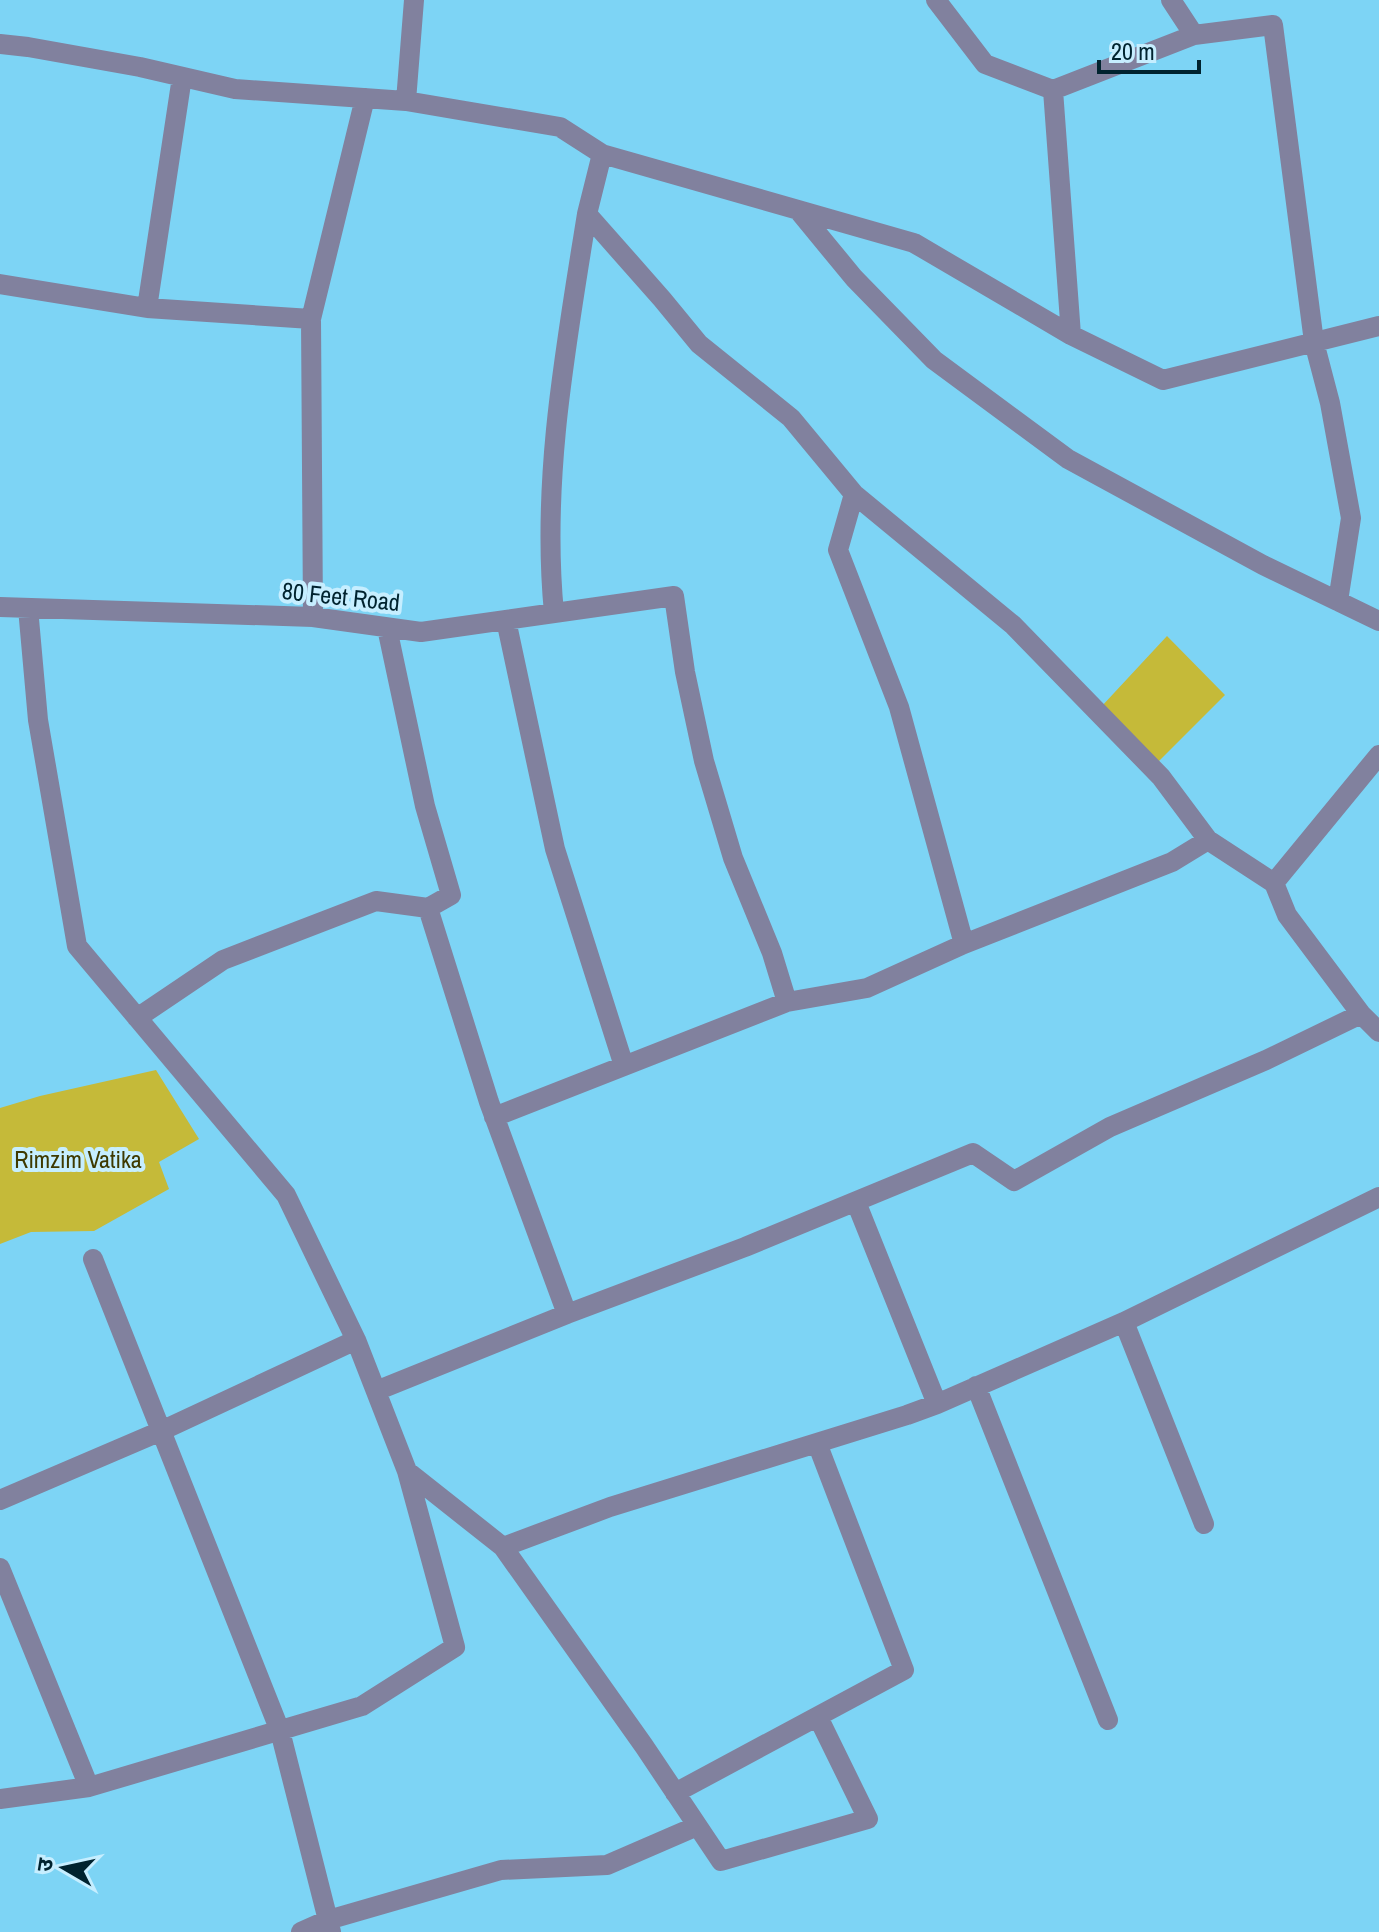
<svg xmlns="http://www.w3.org/2000/svg" width="1379" height="1932" font-family="'Archivo Narrow','Noto Sans Devanagari',sans-serif">
<style>
.green{fill:#c5ba39}
.lines{fill:none;stroke-linecap:round;stroke-linejoin:round}
.street{stroke:#81819e;stroke-width:20}
.labels{text-anchor:middle;stroke-width:8;stroke-linejoin:round;paint-order:stroke}
.street-label{font-size:24px;fill:#00232f;stroke:#c6eeff}
.park-label{font-size:24px;fill:#3e3900;stroke:#c6eeff}
</style>
<rect width="100%" height="100%" fill="#7dd4f5"/>
<!-- green -->
<path class="green" d="M1167,636L1225,695L1158,762L1101,707Z
M156,1070L199,1139L159,1162L169,1189L94,1231L31,1232L0,1244V1108L40,1096Z"/>
<g class="lines">
<!-- street -->
<path class="street" d="M936,0L985,64L1053,90
M1194,35L1273,25L1314,342L1330,403L1351,518L1338,601
M0,44L28,47L140,67L235,89L406,101L560,127L602,154L587,214
M406,101L414,0
M602,154L914,243L1071,335L1163,380L1379,326
M798,210L854,278L934,360L1068,459L1263,565L1379,621
M0,284L147,308L182,77
M147,308L311,319
M1071,335L1053,90L1194,35L1171,0
M854,494L838,550L899,707L964,944
M0,607L313,617L421,632L674,596L685,672L704,761L733,858L772,953L787,1002L867,988L964,944L1172,862L1208,840L1161,777L1013,625L854,494L791,418L699,344L662,299L587,214C566,346 541,479 554,613
M313,617L311,319L365,98
M506,620L555,849L624,1066
M387,628L425,806L451,895L428,908L489,1102L567,1314L745,1247L973,1153L1014,1181L1110,1127L1266,1060L1361,1014L1287,915L1274,883
M1208,840L1274,883L1379,755
M1361,1014L1379,1032
M137,1018L223,960L376,901L428,908
M494,1117L787,1002
M856,1202L937,1404
M93,1259L280,1731L331,1932
M1124,1322L1204,1524
M356,1340L407,1471L503,1547L644,1746L721,1861L868,1819L818,1717
M976,1386L1108,1720
M376,1391L567,1314
M0,1500L161,1431L356,1340L286,1195L77,946L38,720L28,608
M503,1547L610,1507L907,1415L937,1404L1124,1322L1379,1197
M0,1568L89,1787
M675,1793L904,1670L817,1443
M0,1799L89,1787L362,1706L455,1647L407,1471
M301,1932L328,1920L501,1870L607,1865L697,1826"/>
</g>
<g class="labels">
<!-- street labels -->
<g class="street-label">
<text transform="translate(341 597) rotate(6)" y="8">80 Feet Road</text>
</g>
<!-- park labels -->
<g class="park-label">
<text x="78" y="1168">Rimzim Vatika</text>
</g>
</g>
<!-- north arrow -->
<g transform="translate(64 1868) rotate(279)" stroke="#c6eeff" stroke-width="6" paint-order="stroke">
<path d="M0-6L14 30L0 20L-14 30Z" fill="#00232f"/>
<text y="-12" font-size="22" font-weight="bold" text-anchor="middle" fill="#00232f">उ</text>
</g>
<!-- scale -->
<path d="M1099 60v12h100v-12" fill="none" stroke="#00232f" stroke-width="4"/>
<text x="1111" y="60" font-size="24" fill="#00232f" stroke="#c6eeff" stroke-width="6" paint-order="stroke">20 m</text>
</svg>
